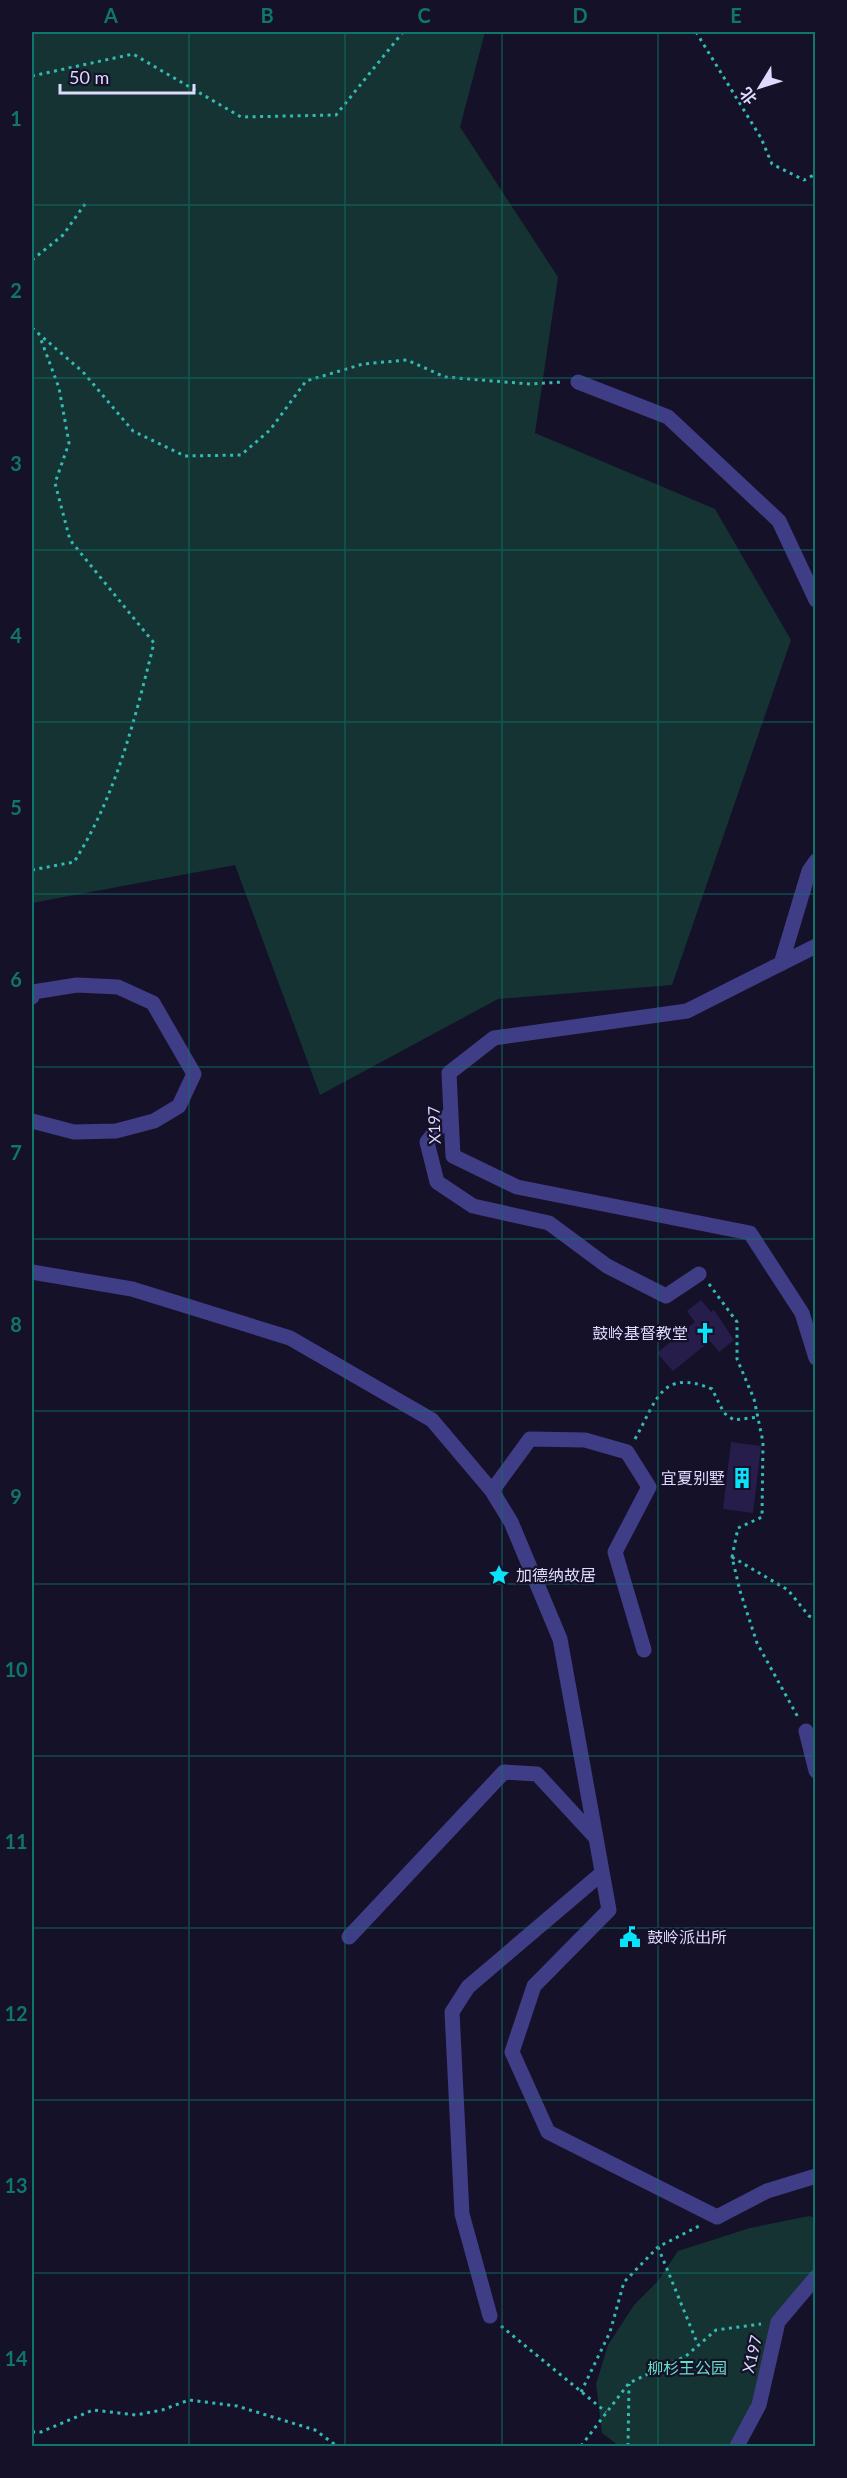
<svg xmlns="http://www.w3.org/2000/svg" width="847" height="2478" font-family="Lato,'Noto Sans SC',sans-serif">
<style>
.green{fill:#143332}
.building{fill:#261d4a}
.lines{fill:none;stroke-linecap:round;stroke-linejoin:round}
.path{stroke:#32bab3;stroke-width:3;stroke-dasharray:3 4.5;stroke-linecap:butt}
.minor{stroke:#403d87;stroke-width:15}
.grid{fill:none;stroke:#0f766e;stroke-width:1.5;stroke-opacity:0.55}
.labels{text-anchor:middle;stroke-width:4.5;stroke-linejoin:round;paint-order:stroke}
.street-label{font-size:16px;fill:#dedafe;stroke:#151129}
.poi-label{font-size:16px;fill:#dedafe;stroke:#151129;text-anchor:end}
.park-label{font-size:16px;fill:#65dfc1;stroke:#151129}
.neatline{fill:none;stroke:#0f766e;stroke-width:2}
.grid-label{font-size:20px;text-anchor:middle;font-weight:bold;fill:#0f766e}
</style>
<rect width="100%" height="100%" fill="#151129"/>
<!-- green -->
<path class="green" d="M32,32H485L460,127L558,277L535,433L715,509L791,640L672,985L498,999L320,1095L235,865L32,903Z
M809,2216L815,2218V2277L778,2322L759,2405L737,2446H619L602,2433L596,2384L608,2345L634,2305L657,2282L678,2251L750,2228Z"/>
<!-- building -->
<path class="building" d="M701,1300L711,1312L714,1310L734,1340L719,1352L710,1341L673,1371L657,1353L695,1322L687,1311Z
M731,1442L761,1446L753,1513L723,1509Z"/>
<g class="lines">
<!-- path -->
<path class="path" d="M696,32L761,138L772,164L804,180L816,174
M32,76L133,54L241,117L336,115L403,32
M32,260L63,235L85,204
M32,328L83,372L133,431L185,456L241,455L270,430L306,381L363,364L407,360L445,377L530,384L563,382
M32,870L74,862C116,796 135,719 154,643L70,540L55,483L69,443L59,388L40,337
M709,1284L737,1322V1359L754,1399L763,1442L762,1517L738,1528L732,1557L740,1591L757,1643L799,1719
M635,1439C657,1400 661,1368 712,1389L724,1413L734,1420L758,1417
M732,1557L788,1590L809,1616L816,1619
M658,2247L698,2345
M501,2326L606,2412
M581,2392L610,2332L624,2282L658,2247L699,2226
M32,2432H41L93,2410L136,2415L162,2410L189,2400L237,2406L315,2430L337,2446
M581,2446L629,2383L686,2356L716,2330L761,2324
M628,2446L629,2384"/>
<!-- minor -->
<path class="minor" d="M578,382L668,417L779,521L816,600
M816,946L687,1011L494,1038L449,1073L453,1156L517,1187L750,1233L802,1313L816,1358
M781,964L809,871L816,861
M32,997L33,992L77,985L118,987L153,1003L194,1074L179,1106L154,1121L116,1131L74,1132L32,1121
M451,1112L427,1142L437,1182L473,1206L549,1223L607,1266L666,1296L699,1274
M32,1272L132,1289L290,1338L432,1420L492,1491L511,1522L560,1639L609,1910L534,1986L512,2052L548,2132L717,2217L767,2191L816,2176
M492,1491L530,1439L585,1440L627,1452L649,1487L615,1552L644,1650
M806,1731L816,1771
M349,1937L504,1772L537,1774L596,1838
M490,2316L462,2214L452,2012L468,1987L602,1873
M737,2446L759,2405L778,2322L816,2277"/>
</g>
<!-- grid -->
<path class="grid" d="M189,32V2446M345,32V2446M502,32V2446M658,32V2446M32,205H816M32,378H816M32,550H816M32,722H816M32,894H816M32,1067H816M32,1239H816M32,1411H816M32,1584H816M32,1756H816M32,1928H816M32,2100H816M32,2273H816"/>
<!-- icons -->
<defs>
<symbol id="church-bare" viewBox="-9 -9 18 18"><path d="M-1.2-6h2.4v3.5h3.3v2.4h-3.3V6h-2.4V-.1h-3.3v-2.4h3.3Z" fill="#09e2fb" stroke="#151129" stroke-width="2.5" paint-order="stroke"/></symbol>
<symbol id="building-bare" viewBox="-9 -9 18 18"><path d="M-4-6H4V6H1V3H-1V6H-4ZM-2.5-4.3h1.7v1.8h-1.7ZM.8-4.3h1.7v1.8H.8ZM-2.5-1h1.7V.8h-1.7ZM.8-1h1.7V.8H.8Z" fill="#09e2fb" stroke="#151129" stroke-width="2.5" paint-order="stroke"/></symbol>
<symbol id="sight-bare" viewBox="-9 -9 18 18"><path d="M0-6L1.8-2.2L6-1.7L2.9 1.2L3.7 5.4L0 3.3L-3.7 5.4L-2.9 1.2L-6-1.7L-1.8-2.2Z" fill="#09e2fb" stroke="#151129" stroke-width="2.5" paint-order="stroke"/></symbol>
<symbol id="civic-bare" viewBox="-9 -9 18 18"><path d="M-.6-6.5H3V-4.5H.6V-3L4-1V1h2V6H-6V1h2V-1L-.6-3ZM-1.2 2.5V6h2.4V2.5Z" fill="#09e2fb" stroke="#151129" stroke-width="2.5" paint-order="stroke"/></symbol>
</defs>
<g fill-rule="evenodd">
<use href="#church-bare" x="690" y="1318" width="30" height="30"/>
<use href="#building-bare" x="727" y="1463" width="30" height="30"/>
<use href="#sight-bare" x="484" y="1560" width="30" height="30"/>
<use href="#civic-bare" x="615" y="1922" width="30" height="30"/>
</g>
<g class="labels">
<!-- street labels -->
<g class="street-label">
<text transform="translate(434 1125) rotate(-92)" y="6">X197</text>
<text transform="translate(752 2354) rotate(-77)" y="6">X197</text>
</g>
<!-- poi labels -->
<g class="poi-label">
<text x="688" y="1339">鼓岭基督教堂</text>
<text x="725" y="1484">宜夏别墅</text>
<text x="516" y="1581" text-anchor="start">加德纳故居</text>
<text x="647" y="1943" text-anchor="start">鼓岭派出所</text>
</g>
<!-- park labels -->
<g class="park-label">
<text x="687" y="2374">柳杉王公园</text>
</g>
</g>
<!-- border -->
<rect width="847" height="2478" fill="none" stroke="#151129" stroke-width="66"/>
<!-- north arrow -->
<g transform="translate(760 87) rotate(232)" stroke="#151129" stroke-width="4.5" paint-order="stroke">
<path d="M0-4.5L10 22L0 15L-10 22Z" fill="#dedafe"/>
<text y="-9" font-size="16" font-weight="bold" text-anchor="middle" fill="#dedafe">北</text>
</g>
<!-- scale -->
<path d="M60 84v9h134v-9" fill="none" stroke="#dedafe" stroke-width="3"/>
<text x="69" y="84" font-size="18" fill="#dedafe" stroke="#151129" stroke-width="4.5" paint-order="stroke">50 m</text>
<rect x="33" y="33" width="781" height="2412" class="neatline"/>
<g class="grid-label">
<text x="111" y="23">A</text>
<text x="267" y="23">B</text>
<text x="424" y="23">C</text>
<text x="580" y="23">D</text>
<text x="736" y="23">E</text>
<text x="16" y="126">1</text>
<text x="16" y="298">2</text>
<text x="16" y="471">3</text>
<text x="16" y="643">4</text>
<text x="16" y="815">5</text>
<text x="16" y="987">6</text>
<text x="16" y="1160">7</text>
<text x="16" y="1332">8</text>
<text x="16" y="1504">9</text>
<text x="16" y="1677">10</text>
<text x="16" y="1849">11</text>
<text x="16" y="2021">12</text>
<text x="16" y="2193">13</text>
<text x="16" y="2366">14</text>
</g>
</svg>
